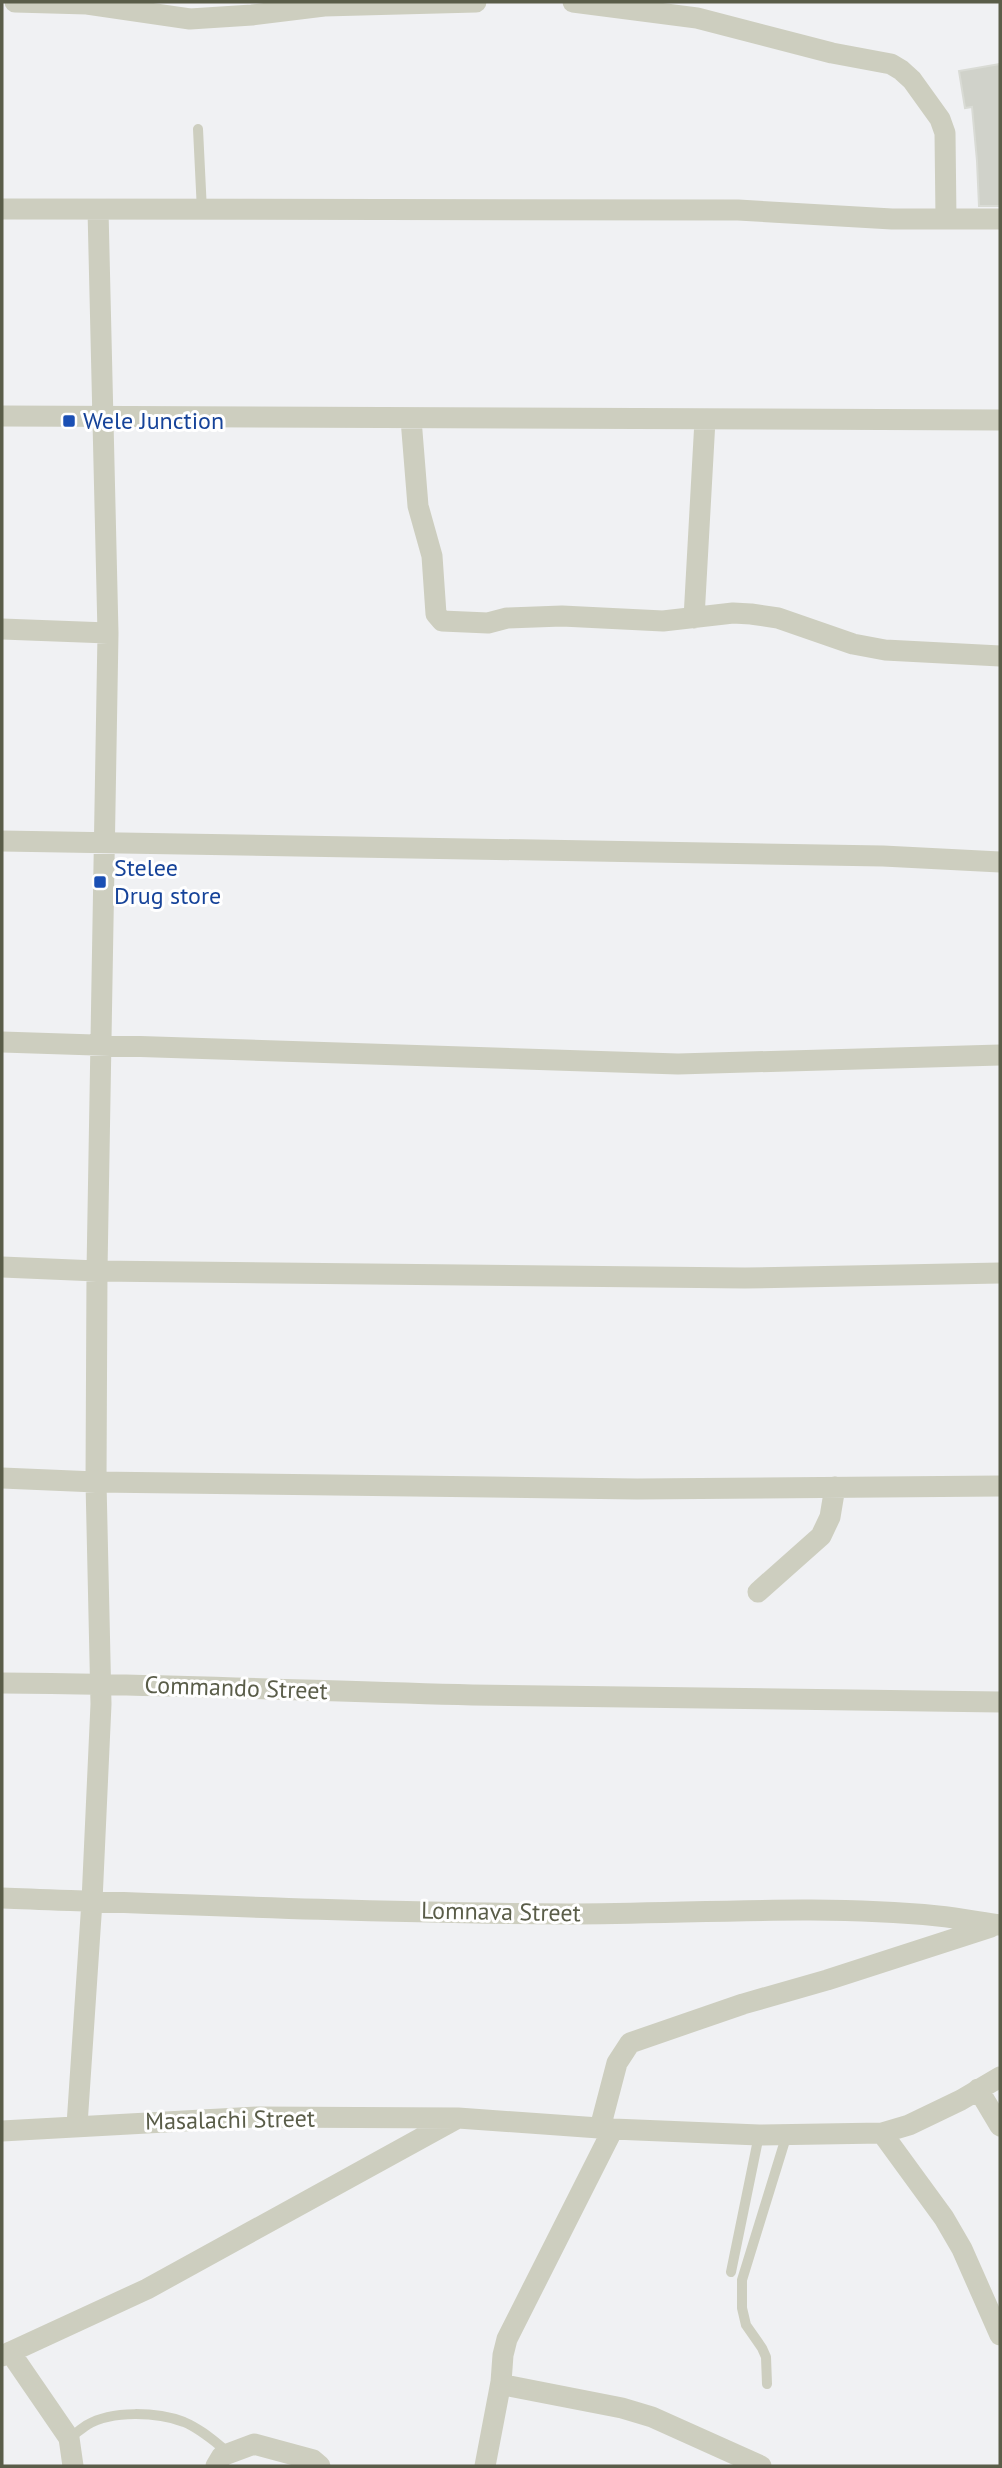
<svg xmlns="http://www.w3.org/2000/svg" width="1002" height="2468" font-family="'PT Sans',sans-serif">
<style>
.building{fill:#d0d2ca;stroke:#d9dbd5;stroke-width:2}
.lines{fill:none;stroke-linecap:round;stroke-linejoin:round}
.service{stroke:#cdcebf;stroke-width:10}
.minor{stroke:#cdcebf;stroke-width:21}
.transit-dot{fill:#1a4fb4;stroke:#fff;stroke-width:2.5}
.labels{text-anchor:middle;stroke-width:6;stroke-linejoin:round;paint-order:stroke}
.transit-label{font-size:24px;fill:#164399;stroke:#fff;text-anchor:start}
.street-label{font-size:24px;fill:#5a5d49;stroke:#fff}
</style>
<rect width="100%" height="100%" fill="#f0f1f3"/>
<!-- building -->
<path class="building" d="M1000,64V206H979L977,161L972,107L965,108L959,71Z"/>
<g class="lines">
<!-- service -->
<path class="service" d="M198,129L202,211
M731,2272L759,2135
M767,2384L766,2357L762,2348L746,2325L742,2308V2280L787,2134
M69,2438C75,2434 81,2429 87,2425C112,2410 157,2412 184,2422C201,2429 215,2442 229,2453"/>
<!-- minor -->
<path class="minor" d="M15,2L87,4L190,19L252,15L324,6L476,2
M573,2L697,18L832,53L891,64L901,70L912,80L940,119L945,133L946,219
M2,209L738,210L892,219H1000
M2,416L1000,420
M411,419L418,506L432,556L436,614L442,621L488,623L507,618L562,616L663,621L733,613L751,614L778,618L853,644L885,650L1000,656
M694,618L705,420
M2,629L108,633
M2,841L883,856L1000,862
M2,1042L678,1064L1000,1055
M2,1267L97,1271L745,1278L1000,1273
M2,1478L96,1482L637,1489L1000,1486
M758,1592L821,1536L830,1517L835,1487
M2,1683C159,1684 315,1691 472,1695C648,1699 824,1701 1000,1702
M2,1898C190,1905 379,1913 567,1914C691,1914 815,1904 938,1916C958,1918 979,1922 1000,1925
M978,2089L1000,2126
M77,2125L92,1901L101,1704L96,1482L97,1271L108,633L98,210
M600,2128L617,2063L630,2043L743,2004L827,1980L991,1927
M2,2131L257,2117L458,2118L613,2129L759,2135L882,2133L909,2125L961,2100L1000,2077
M882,2133L944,2218L962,2249L1000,2335
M10,2352L69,2438L73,2466
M2,2356L147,2289L456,2119
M501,2382L504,2385L622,2408L652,2417L761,2466
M216,2466L222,2456L254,2444L313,2460L320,2466
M485,2466L501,2382L503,2355L507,2339L613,2129"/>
</g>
<!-- markers -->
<g class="transit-dot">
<rect x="62" y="414" width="14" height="14" rx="3.5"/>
<rect x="93" y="875" width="14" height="14" rx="3.5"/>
</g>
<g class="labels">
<!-- transit labels -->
<g class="transit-label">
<text x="83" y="429">Wele Junction</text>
<text x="114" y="876">Stelee<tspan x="114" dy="28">Drug store</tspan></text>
</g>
<!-- street labels -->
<g class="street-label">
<text transform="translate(236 1688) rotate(2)" y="8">Commando Street</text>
<text transform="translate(501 1912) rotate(1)" y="8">Lomnava Street</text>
<text transform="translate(230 2120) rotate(-1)" y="8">Masalachi Street</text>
</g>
</g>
<!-- border -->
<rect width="1002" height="2468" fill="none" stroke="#5a5d49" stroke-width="7"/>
</svg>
